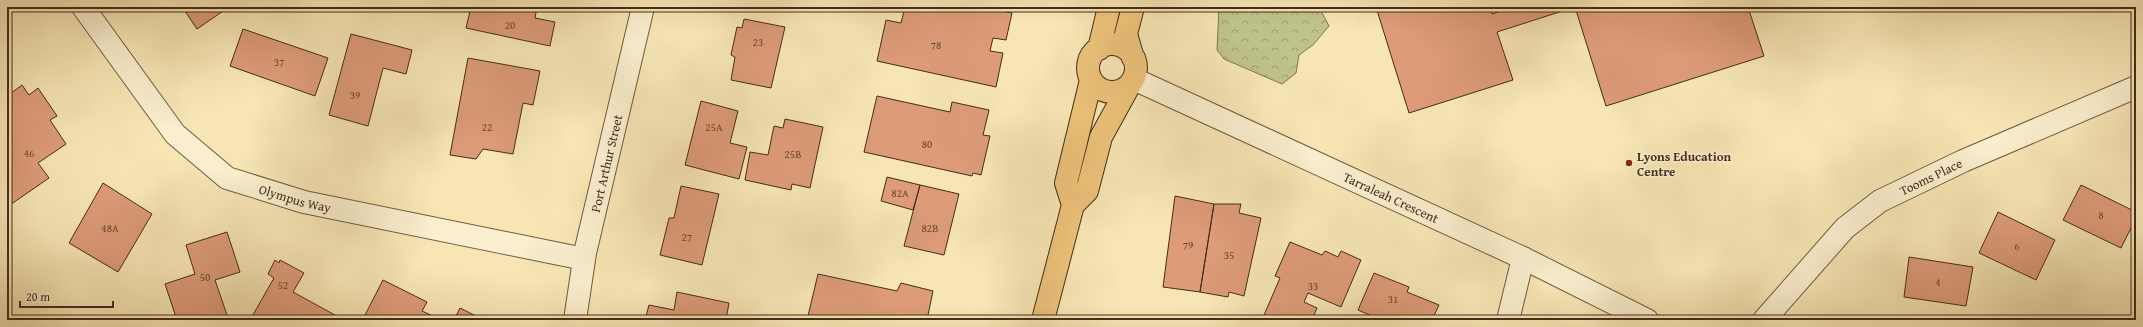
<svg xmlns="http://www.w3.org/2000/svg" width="2143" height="327" font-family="'Gentium Book Plus',serif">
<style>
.park{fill:url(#park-crowns);stroke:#817852}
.building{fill:#dd9b78;stroke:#432d1a}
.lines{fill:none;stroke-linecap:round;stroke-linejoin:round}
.minor-casing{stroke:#705b40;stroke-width:24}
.major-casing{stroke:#432d1a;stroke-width:24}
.minor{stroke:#faeece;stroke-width:22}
.major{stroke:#ecc27a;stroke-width:22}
.poi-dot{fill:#8f2418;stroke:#faeece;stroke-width:1.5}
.labels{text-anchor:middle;stroke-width:3;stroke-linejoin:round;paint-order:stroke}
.number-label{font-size:11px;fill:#6a4832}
.poi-label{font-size:13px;font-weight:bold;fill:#432d1a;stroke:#faeece;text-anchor:start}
.street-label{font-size:13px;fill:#432d1a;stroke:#faeece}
</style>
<defs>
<pattern id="park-crowns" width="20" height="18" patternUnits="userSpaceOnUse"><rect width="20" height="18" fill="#bfc38b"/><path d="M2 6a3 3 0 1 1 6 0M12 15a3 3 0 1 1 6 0" fill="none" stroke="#9d9f71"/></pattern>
</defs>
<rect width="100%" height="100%" fill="#f7e5b4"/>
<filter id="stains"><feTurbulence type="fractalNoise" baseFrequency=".005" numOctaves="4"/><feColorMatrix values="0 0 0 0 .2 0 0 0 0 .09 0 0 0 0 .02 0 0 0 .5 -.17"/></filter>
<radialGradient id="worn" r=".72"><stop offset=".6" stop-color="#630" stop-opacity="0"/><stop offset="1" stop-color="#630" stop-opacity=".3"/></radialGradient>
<!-- park -->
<path class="park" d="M1219,7H1319L1329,26L1313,45L1299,55L1296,73L1282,84L1224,59L1217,50Z"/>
<!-- building -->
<path class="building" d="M190,7H229L197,29L185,11Z
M471,7L493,9V7H537L535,18L555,22L550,46L466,28Z
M905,7L932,11L933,7H948L967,11L968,7H982L1012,13L1006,40L993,38L990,51L1003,53L996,87L877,61L886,20L901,23Z
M1376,7H1490L1492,14L1513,7H1575L1497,32L1513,80L1409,113Z
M1575,7H1748L1764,56L1606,106Z
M744,19L785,27L771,88L731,80L735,57L731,55L737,27L742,28Z
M243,29L328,58L315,96L230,66Z
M351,34L412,50L406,74L383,68L368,126L329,115Z
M468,58L540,71L533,105L523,103L513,154L483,149L476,159L450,155Z
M22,85L29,95L38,88L57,116L50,120L66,144L38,163L49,178L7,207V96Z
M877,96L950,112L952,102L989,110L983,135L990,136L981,175L973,173L972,176L864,152Z
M701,101L738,111L730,143L747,147L739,179L685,165Z
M785,119L823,127L810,188L792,184L791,190L745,180L750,152L768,155L774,126L783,128Z
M887,177L920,185L913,210L881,201Z
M103,183L152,214L118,272L69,243Z
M920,185L959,194L944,255L904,246Z
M2081,185L2136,212V218L2121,248L2063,220Z
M681,186L719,194L702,265L660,255L669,218H674Z
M1175,196L1214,204L1200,292L1163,287Z
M1214,204H1241L1239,213L1261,218L1244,296L1229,292L1228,297L1200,292Z
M1998,212L2055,240L2036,280L1979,253Z
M227,232L240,272L215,280L227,315L224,320H177L165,284L195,274L186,245Z
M1290,242L1322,255L1325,251L1338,257L1341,251L1361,260L1341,307L1308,293L1304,302L1317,308L1312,320H1267L1268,317L1264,315L1280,278L1275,276Z
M1909,257L1973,267L1966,306L1904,297Z
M275,260L279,263L280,260L304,273L293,292L344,320H250L274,278L268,274Z
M1374,273L1409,287L1407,292L1439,305L1432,320H1381L1358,310Z
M818,274L897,291L901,283L933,291L927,320H807Z
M383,280L427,302L422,311L441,320H376L365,315Z
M677,292L729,303L726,320L708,318L707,320H645L649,305L674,310Z
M460,308L482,319V320H454Z"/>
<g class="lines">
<defs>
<g id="minor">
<path id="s1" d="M83,7L175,134L227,178L304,202L584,259"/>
<path id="s2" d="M1134,79L1523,258L1647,320"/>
<path id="s3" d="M575,320L585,253L643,7"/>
<path d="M1508,320L1523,258"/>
<path id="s4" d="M1764,320L1845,228L1880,201L1963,161L2136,87"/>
</g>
<path id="major" d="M1133,7L1126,34L1133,58
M1088 68a24 24 0 1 1 48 0a24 24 0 1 1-48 0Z
M1099,49L1109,7
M1073,205L1087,191L1101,137L1129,86
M1043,320L1073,205L1066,183L1091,80"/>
</defs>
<!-- minor casing -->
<use href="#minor" class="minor-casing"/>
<!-- major casing -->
<use href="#major" class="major-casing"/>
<!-- minor -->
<use href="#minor" class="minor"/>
<!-- major -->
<use href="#major" class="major"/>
</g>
<!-- markers -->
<circle class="poi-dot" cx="1629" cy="163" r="4"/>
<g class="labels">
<!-- number labels -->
<g class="number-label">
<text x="510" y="29">20</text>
<text x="758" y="46">23</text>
<text x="936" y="49">78</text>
<text x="279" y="66">37</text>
<text x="355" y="99">39</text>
<text x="487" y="131">22</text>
<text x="714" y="131">25A</text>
<text x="927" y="148">80</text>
<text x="29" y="157">46</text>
<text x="793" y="158">25B</text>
<text x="900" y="197">82A</text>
<text x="2101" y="219">8</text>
<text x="110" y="232">48A</text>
<text x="930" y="232">82B</text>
<text x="687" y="241">27</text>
<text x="1188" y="249">79</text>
<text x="2017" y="250">6</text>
<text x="1229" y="259">35</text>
<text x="205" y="281">50</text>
<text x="1938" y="286">4</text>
<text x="283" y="289">52</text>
<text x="1313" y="290">33</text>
<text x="1393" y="303">31</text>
</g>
<!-- poi labels -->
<g class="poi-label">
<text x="1637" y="161">Lyons Education<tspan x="1637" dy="15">Centre</tspan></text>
</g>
<!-- street labels -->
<g class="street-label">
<text dy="5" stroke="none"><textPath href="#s3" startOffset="160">Port Arthur Street</textPath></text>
<text dy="5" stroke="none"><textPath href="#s4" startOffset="223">Tooms Place</textPath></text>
<text dy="5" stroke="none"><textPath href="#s2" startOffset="283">Tarraleah Crescent</textPath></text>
<text dy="5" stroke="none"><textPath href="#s1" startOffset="296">Olympus Way</textPath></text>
</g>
</g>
<!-- margin -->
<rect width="2143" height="327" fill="none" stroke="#f7e5b4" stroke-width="24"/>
<rect x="8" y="8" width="2127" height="311" fill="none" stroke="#432d1a" stroke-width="2"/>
<rect x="12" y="12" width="2119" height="303" fill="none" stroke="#432d1a"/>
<!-- scale -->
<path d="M20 301v6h93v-6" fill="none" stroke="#432d1a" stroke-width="2"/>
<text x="26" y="301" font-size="12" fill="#432d1a" stroke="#faeece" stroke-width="3" paint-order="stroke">20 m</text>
<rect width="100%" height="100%" filter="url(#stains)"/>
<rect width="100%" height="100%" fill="url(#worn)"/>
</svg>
